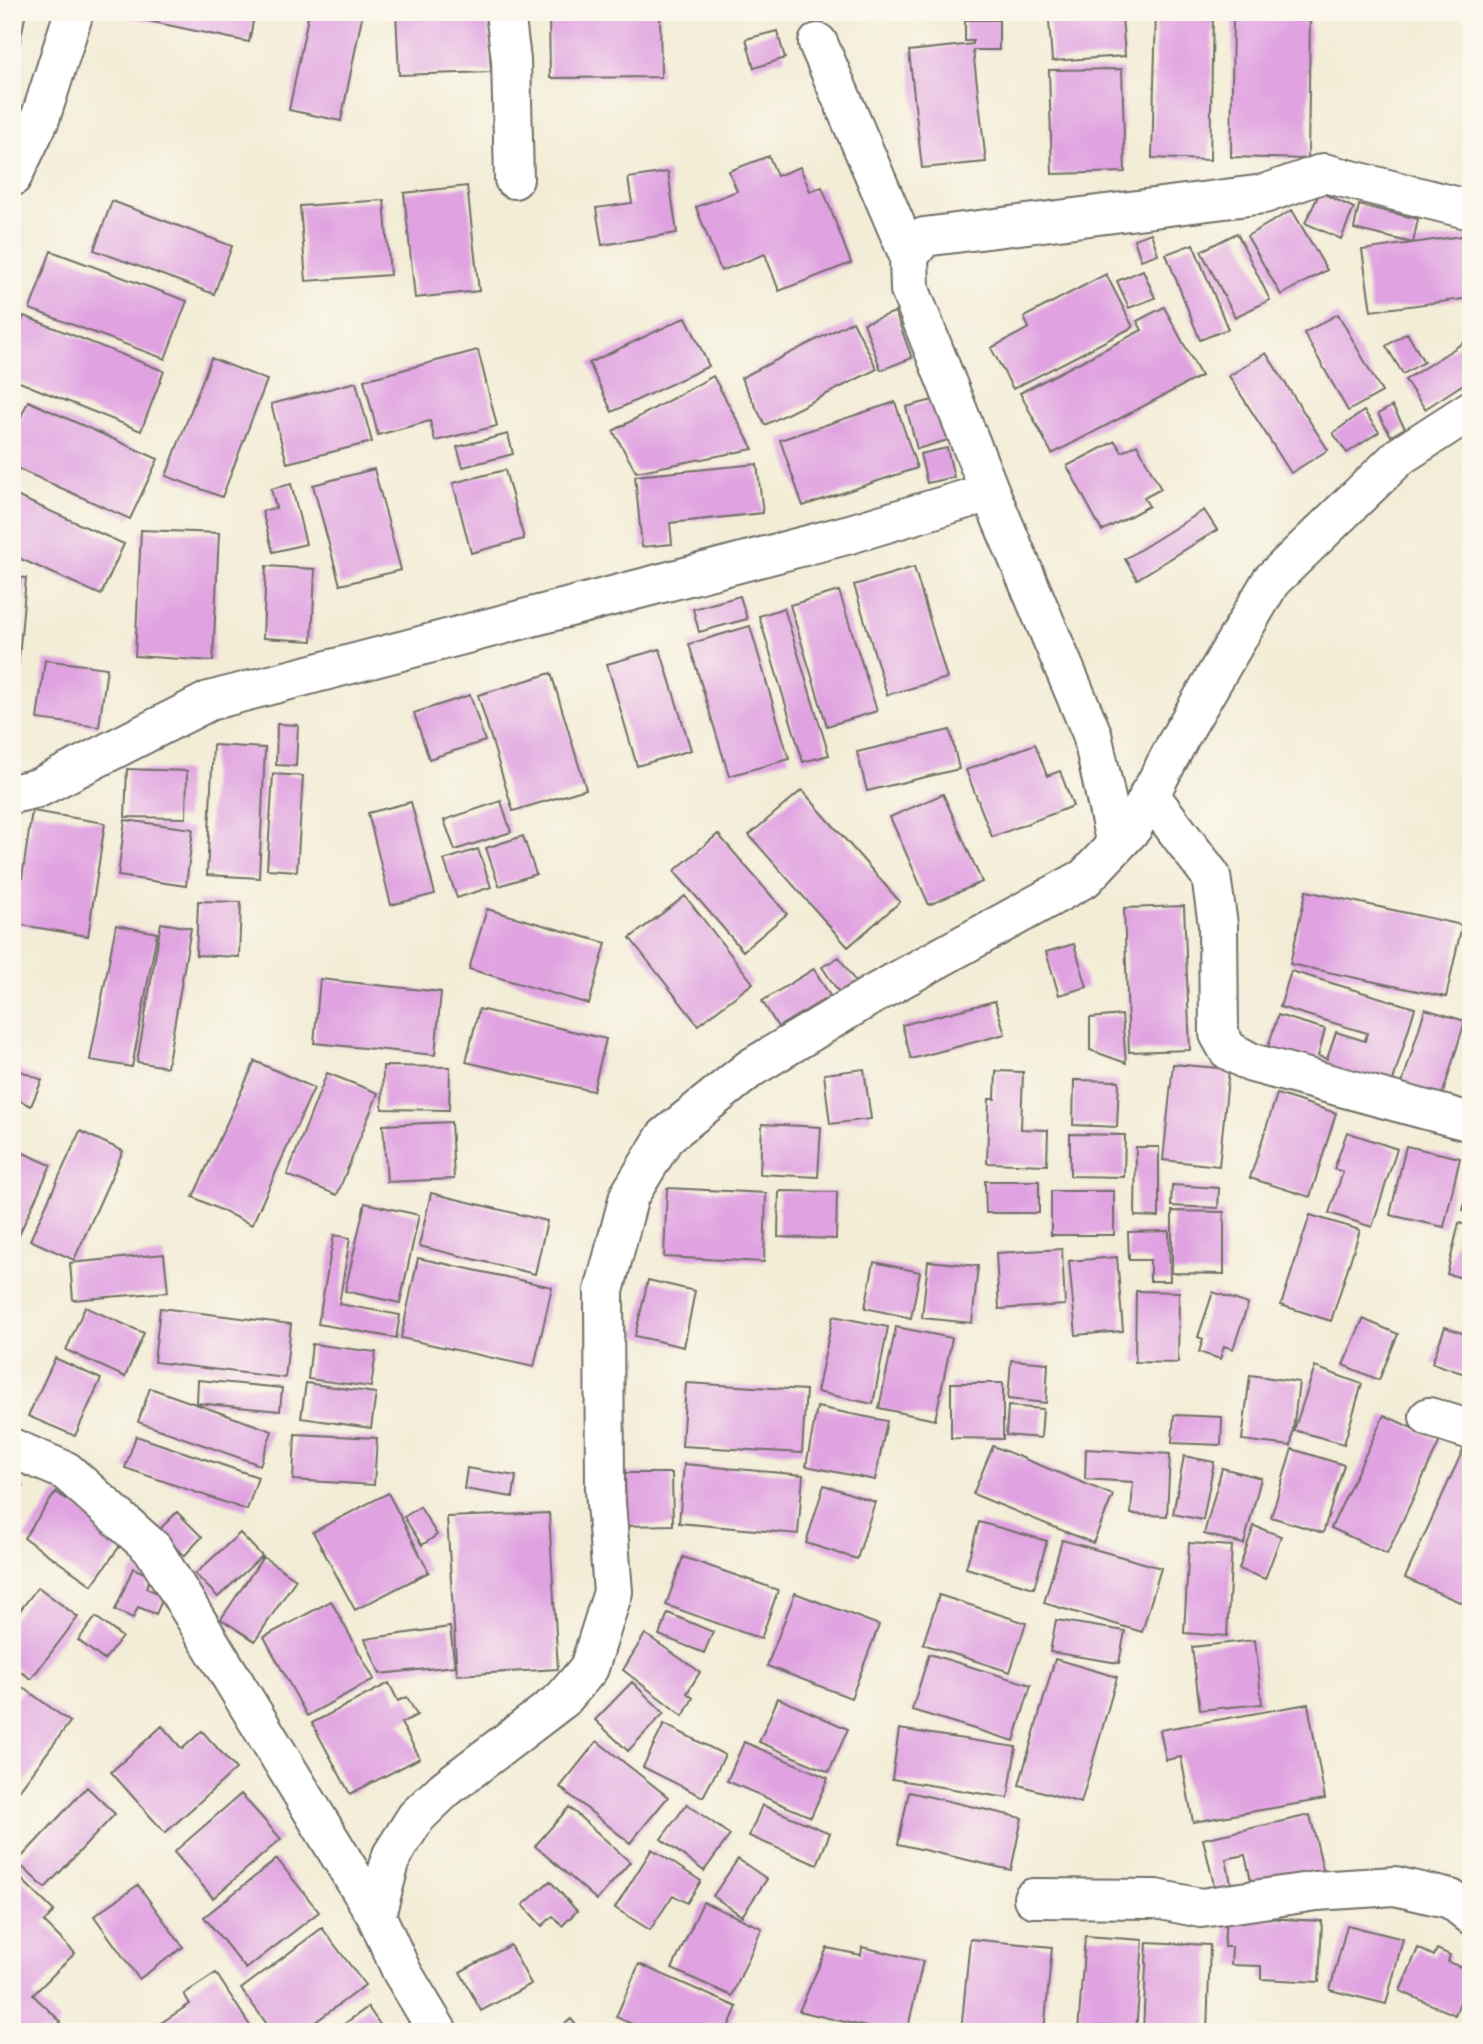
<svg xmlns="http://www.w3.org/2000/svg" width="1483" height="2044" font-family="'Architects Daughter',sans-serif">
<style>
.building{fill:#e0a2e1}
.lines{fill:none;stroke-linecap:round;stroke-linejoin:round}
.minor-casing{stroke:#716f67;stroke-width:42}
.minor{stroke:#fff;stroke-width:38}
</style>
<rect width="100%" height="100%" fill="#fbf7ec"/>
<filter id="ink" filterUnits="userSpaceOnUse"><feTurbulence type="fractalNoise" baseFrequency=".0143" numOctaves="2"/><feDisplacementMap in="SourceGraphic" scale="14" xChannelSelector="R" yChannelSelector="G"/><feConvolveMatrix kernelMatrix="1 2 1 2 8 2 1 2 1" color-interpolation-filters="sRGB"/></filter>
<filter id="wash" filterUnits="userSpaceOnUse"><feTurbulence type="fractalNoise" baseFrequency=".00686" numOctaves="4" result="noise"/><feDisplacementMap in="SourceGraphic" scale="28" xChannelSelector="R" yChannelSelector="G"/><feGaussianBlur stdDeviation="1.57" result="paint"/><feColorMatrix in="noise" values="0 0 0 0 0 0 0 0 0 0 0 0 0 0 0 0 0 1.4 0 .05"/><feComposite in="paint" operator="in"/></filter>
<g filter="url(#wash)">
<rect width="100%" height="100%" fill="#f3edd7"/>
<g id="blocks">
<!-- building -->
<path class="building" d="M12,12L26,13L13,74H12Z
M120,12H255L249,42L119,15Z
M309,12H363L341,121L289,110Z
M396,12H488L491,72L399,75Z
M660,12L661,77L550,78L549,13Z
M1156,12H1213L1210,160L1152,158Z
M1122,16L1125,56L1052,61L1049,20Z
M1233,17L1310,19L1308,159L1231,157Z
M965,20H999V50H973L986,162L922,168L909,51L973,44V41H965Z
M777,31L785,58L754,68L746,39Z
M1122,69L1125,172L1052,174L1049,70Z
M769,156L777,176L800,167L810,191L822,187L851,263L779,291L765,254L721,271L696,207L737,191L729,171Z
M668,172L677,233L602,245L596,208L632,203L628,178Z
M467,186L479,291L415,298L404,193Z
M1320,192L1354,208L1341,239L1305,223Z
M384,200L390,275L306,281L300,206Z
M112,201L232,246L214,294L94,250Z
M1359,205L1418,219L1413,243L1354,229Z
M1292,210L1327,270L1281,295L1247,236Z
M1151,233L1158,254L1141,260L1134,239Z
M1237,233L1270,300L1235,317L1201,251Z
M1469,235L1471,298L1371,311L1362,250Z
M1193,244L1228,329L1200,340L1166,254Z
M51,251L187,301L165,359L30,309Z
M1143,270L1155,298L1129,308L1117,281Z
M1106,274L1133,327L1013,389L991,348L1029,328L1024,317Z
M1164,307L1201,376L1052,454L1020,393L1142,330L1137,321Z
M895,312L912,358L881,370L864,323Z
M1338,314L1382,392L1348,411L1304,333Z
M24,316L164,371L141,431L12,379V347Z
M686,317L709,366L612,412L589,363Z
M853,321L877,369L765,425L741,378Z
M1407,333L1424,362L1403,374L1386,346Z
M1471,338V379L1425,409L1405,380Z
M478,350L497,426L435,441L430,421L378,435L364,380Z
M1266,353L1328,450L1291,473L1229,376Z
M211,358L267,380L222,497L166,476Z
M713,376L753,449L636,472L613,431Z
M356,382L372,442L287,463L271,404Z
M937,399L948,440L917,449L906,407Z
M28,401L158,459L130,519L12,466V437Z
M895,402L917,468L803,506L780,440Z
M1392,406L1405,428L1391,436L1378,414Z
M1364,411L1379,432L1347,453L1333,433Z
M508,434L513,454L463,467L457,447Z
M1115,441L1122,452L1137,444L1161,489L1144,498L1149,506L1102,531L1067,466Z
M947,448L954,477L927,483L920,454Z
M757,464L763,513L670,523L672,544L642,547L635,476Z
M374,469L401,570L340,585L313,485Z
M505,470L524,539L471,553L453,483Z
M291,484L306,544L273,552L262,511L276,508L271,489Z
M12,494L124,544L101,595L12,555Z
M1204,510L1217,530L1137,579L1125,559Z
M1471,512V534L1470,535L1465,513Z
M141,530L219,533L213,661L135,656Z
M266,566L315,569L312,641L263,638Z
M914,567L947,678L887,695L854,585Z
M12,577L26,578L14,715H12Z
M839,591L877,711L827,726L790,605Z
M740,596L747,619L699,632L693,609Z
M784,608L829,755L803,762L759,616Z
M750,626L789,759L729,776L689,644Z
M660,649L691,750L637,766L607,664Z
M45,660L107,668L99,727L37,719Z
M551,673L586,789L513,811L478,695Z
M470,695L485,741L429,759L414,713Z
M277,724L298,725L296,766L276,765Z
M950,730L959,769L867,791L857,752Z
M1035,744L1047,776L1060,771L1073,806L992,837L966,770Z
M213,745L265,748L259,878L207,875Z
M127,769L187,771L186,818L125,817Z
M273,774L303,776L297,871L267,869Z
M802,790L900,902L848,947L749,835Z
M943,794L982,882L929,905L890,817Z
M501,801L511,832L455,850L444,820Z
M411,802L435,894L391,905L368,813Z
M32,811L105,823L88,936L15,924Z
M125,820L193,829L186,886L118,876Z
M718,834L787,914L743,951L674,871Z
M523,836L536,874L499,886L486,848Z
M478,849L491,887L457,898L444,860Z
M1306,891L1462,925L1446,997L1290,964Z
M685,896L753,983L698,1025L630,938Z
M198,901L241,902L239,957L196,955Z
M1184,906L1190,1050L1129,1052L1124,908Z
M487,909L606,943L589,1004L469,969Z
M161,923L191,928L167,1067L137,1062Z
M116,925L157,933L132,1067L90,1060Z
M1074,944L1087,987L1059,995L1046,952Z
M839,957L858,986L842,997L822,967Z
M814,969L830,996L778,1027L762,1001Z
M1291,971L1415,1008L1389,1094L1265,1057L1278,1015L1325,1029L1318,1056L1327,1059L1336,1032L1365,1041L1367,1033L1280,1007Z
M320,979L441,992L435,1055L314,1043Z
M995,1001L1005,1034L911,1059L902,1025Z
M479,1009L606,1039L593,1091L466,1062Z
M1425,1009L1465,1021L1439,1106L1399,1094Z
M1122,1015L1126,1063L1090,1050V1018Z
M255,1061L314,1088L252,1225L193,1197Z
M1173,1064L1229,1069L1219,1166L1163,1160Z
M383,1066L450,1067L449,1110L382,1109Z
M12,1067L42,1080L31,1106L12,1097Z
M864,1069L871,1119L830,1124L824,1074Z
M996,1071L1023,1072L1021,1129L1048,1130L1047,1165L987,1163L989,1099H995Z
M327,1073L378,1093L337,1195L287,1175Z
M1074,1080L1119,1081L1117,1127L1073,1125Z
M1277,1094L1336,1113L1310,1197L1250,1178Z
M451,1122L454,1179L387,1182L383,1125Z
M762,1124L821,1127L818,1177L760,1174Z
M80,1131L123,1151L74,1260L30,1240Z
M1347,1132L1397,1149L1372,1227L1329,1213L1343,1172L1334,1169Z
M1070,1134L1125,1135L1124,1177L1070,1176Z
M1406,1146L1460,1158L1444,1227L1390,1215Z
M1136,1147H1159V1217L1135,1216Z
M12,1148L51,1165L12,1250Z
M985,1181H1039V1213H986Z
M1172,1185L1219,1188L1218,1208L1171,1206Z
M1470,1187H1471V1213L1463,1210Z
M667,1188L766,1193L764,1262L664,1257Z
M779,1191L837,1192L836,1239L778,1237Z
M1051,1191H1114V1235H1051Z
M431,1193L547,1221L535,1274L419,1246Z
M365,1203L419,1215L400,1303L345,1291Z
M1172,1211L1224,1212V1274L1172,1273Z
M1310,1215L1360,1230L1331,1321L1281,1305Z
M1459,1223L1471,1226V1280L1447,1274Z
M1169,1231L1170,1281H1150V1260H1129L1128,1232Z
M334,1235L350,1238L339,1304L400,1315L396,1338L318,1324Z
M1062,1249L1065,1305L999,1309L996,1253Z
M164,1254L168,1292L73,1300L70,1263Z
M1117,1257L1123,1331L1076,1335L1069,1261Z
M418,1258L552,1287L534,1367L401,1338Z
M928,1261L978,1266L972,1323L922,1318Z
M874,1262L920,1272L911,1318L865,1308Z
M648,1280L695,1291L684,1347L635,1336Z
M1136,1291L1179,1292L1178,1363L1135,1362Z
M1213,1292L1248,1304L1233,1349L1224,1346L1220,1359L1199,1352L1203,1339L1198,1337Z
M85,1307L144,1333L125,1377L66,1350Z
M160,1308L291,1324L285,1378L154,1362Z
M833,1316L888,1327L873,1404L817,1392Z
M1363,1319L1398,1334L1379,1380L1343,1365Z
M896,1327L952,1338L935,1420L879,1408Z
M1445,1327L1471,1336V1376L1432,1363Z
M312,1344L376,1352L371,1387L308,1379Z
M55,1358L101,1379L75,1436L28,1416Z
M1011,1360L1048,1363L1046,1403L1008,1399Z
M1315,1367L1362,1384L1344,1444L1294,1430Z
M1250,1375L1299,1382L1291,1446L1242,1440Z
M198,1380L282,1388L280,1411L197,1403Z
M306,1383L376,1393L371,1428L301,1418Z
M686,1383L806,1390L802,1453L682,1446Z
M951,1383H1003V1439L951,1438Z
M150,1388L272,1431L260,1465L138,1422Z
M1008,1406L1043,1409L1041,1438L1006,1435Z
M817,1407L887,1421L875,1480L806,1466Z
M1174,1415L1222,1417L1221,1445L1172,1443Z
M1384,1415L1440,1441L1387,1554L1331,1528Z
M295,1434L377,1438L374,1485L293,1480Z
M136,1436L258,1477L247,1510L125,1468Z
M1467,1441L1471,1443V1607L1405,1578Z
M993,1446L1113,1495L1093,1543L973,1494Z
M1086,1449L1170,1454L1167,1516L1131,1514L1133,1482L1085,1479Z
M1292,1449L1344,1465L1323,1533L1271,1517Z
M1184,1456L1214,1462L1203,1520L1173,1514Z
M684,1464L803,1475L798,1534L679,1523Z
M467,1468L516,1476L513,1497L464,1489Z
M1222,1468L1261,1478L1244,1544L1204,1534Z
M625,1473H672L673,1525L626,1526Z
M12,1482L23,1487L12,1508Z
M824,1485L875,1502L857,1559L806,1543Z
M56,1492L124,1540L92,1585L24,1538Z
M388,1493L429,1572L355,1610L313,1532Z
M420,1507L437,1535L422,1545L404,1517Z
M177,1512L202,1537L184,1556L159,1530Z
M549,1513L558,1669L457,1675L447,1517Z
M979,1522L1047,1541L1034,1588L966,1568Z
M1254,1526L1281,1536L1265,1579L1239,1569Z
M240,1533L262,1556L218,1597L195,1574Z
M1062,1540L1161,1568L1142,1632L1044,1603Z
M1189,1543L1232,1546L1227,1636L1184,1633Z
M263,1557L296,1579L255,1641L221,1619Z
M683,1557L778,1590L761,1639L666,1605Z
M133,1568L151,1576L146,1588L164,1596L156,1614L138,1607L133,1618L115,1610Z
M38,1587L78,1617L31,1679L12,1665V1621Z
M795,1593L879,1625L851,1698L767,1666Z
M939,1595L1026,1623L1010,1672L923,1644Z
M331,1601L374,1679L307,1716L264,1637Z
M668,1613L713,1632L704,1653L659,1635Z
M96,1617L122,1637L104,1660L78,1640Z
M1056,1620L1125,1631L1119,1663L1050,1652Z
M450,1627L455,1666L380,1674L365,1639Z
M645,1634L700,1672L687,1693L693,1698L683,1716L623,1670Z
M1255,1640L1262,1704L1200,1710L1192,1647Z
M929,1654L1031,1685L1014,1741L912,1710Z
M1055,1659L1117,1677L1081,1803L1019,1785Z
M632,1682L664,1713L628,1751L595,1720Z
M389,1683L398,1701L407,1697L417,1715L401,1723L420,1758L350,1794L312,1723Z
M24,1688L70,1722L12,1800V1704Z
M778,1698L848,1729L829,1772L759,1742Z
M1308,1704L1325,1799L1193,1822L1181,1757L1166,1760L1160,1730Z
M664,1724L725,1755L703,1797L643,1767Z
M162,1726L182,1749L202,1731L236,1769L165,1833L111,1772Z
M899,1729L1016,1747L1008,1798L892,1779Z
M597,1741L668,1797L630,1843L560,1787Z
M744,1742L828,1778L811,1817L727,1781Z
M87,1787L115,1814L45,1888L17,1862Z
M909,1792L1022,1818L1011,1870L898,1844Z
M241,1794L281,1839L213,1898L174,1852Z
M687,1804L730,1835L704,1871L661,1839Z
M762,1805L830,1833L817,1865L749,1836Z
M569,1807L630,1862L597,1900L535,1846Z
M1310,1815L1324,1873L1253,1889L1245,1855L1226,1859L1233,1893L1217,1897L1203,1839Z
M652,1849L701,1881L687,1903L673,1895L650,1930L615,1908Z
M277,1859L319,1912L246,1969L204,1917Z
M738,1859L767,1879L742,1916L713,1896Z
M12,1870L54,1911L44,1922L75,1953L33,1995L61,2022L51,2032H12Z
M550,1881L577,1911L562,1926L553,1916L542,1926L523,1905Z
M138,1885L183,1947L139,1979L94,1916Z
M703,1902L762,1928L732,1996L672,1969Z
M1226,1916L1322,1921L1319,1982L1261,1979V1966L1231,1965L1232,1947H1224Z
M1347,1925L1403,1939L1386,2004L1330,1990Z
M322,1928L365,1985L302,2032H273L241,1989Z
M1085,1936L1143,1940L1136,2032H1078Z
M970,1939L1052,1947L1044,2032H961Z
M1147,1942L1210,1945L1207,2032H1143Z
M510,1945L531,1984L481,2011L460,1972Z
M862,1947L923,1961L907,2032H887L799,2011L827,1948L861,1955Z
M1418,1948L1434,1956L1437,1949L1450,1955L1448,1962L1471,1971L1455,2015L1400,1991Z
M639,1964L737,2007L726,2032H650L616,2017Z
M216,1973L254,2032H147L190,2004L184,1994Z
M368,2007L385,2032H333Z
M571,2019L582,2032H555Z"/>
</g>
</g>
<g filter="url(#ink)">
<use href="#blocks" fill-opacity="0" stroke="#716f67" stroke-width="2"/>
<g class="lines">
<defs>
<path id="minor" d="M505,12L511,60L514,179
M818,43L909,256
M12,177L40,119L74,12
M12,794L38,788L209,701L850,534L990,492
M1149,794L1211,876L1218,925L1219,1034L1228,1050L1252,1063L1471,1122
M1116,845L1092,734L990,492L910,290L909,256L924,237L1264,194L1324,173L1471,210
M1429,1417L1471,1430
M12,1448L66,1471L153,1549L376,1915L402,1972L438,2032
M1033,1898L1156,1899L1201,1908L1316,1891L1395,1886L1451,1899L1471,1915
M376,1915L392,1855L416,1817L445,1789L563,1699L589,1668L613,1592L605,1490L604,1291L629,1196L665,1137L751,1068L872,995L1085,878L1133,827L1180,737L1271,581L1400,456L1471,410"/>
</defs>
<!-- minor casing -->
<use href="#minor" class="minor-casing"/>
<!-- minor -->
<use href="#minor" class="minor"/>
</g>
</g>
<!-- margin -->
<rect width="1483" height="2044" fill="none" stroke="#fbf7ec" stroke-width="42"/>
</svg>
